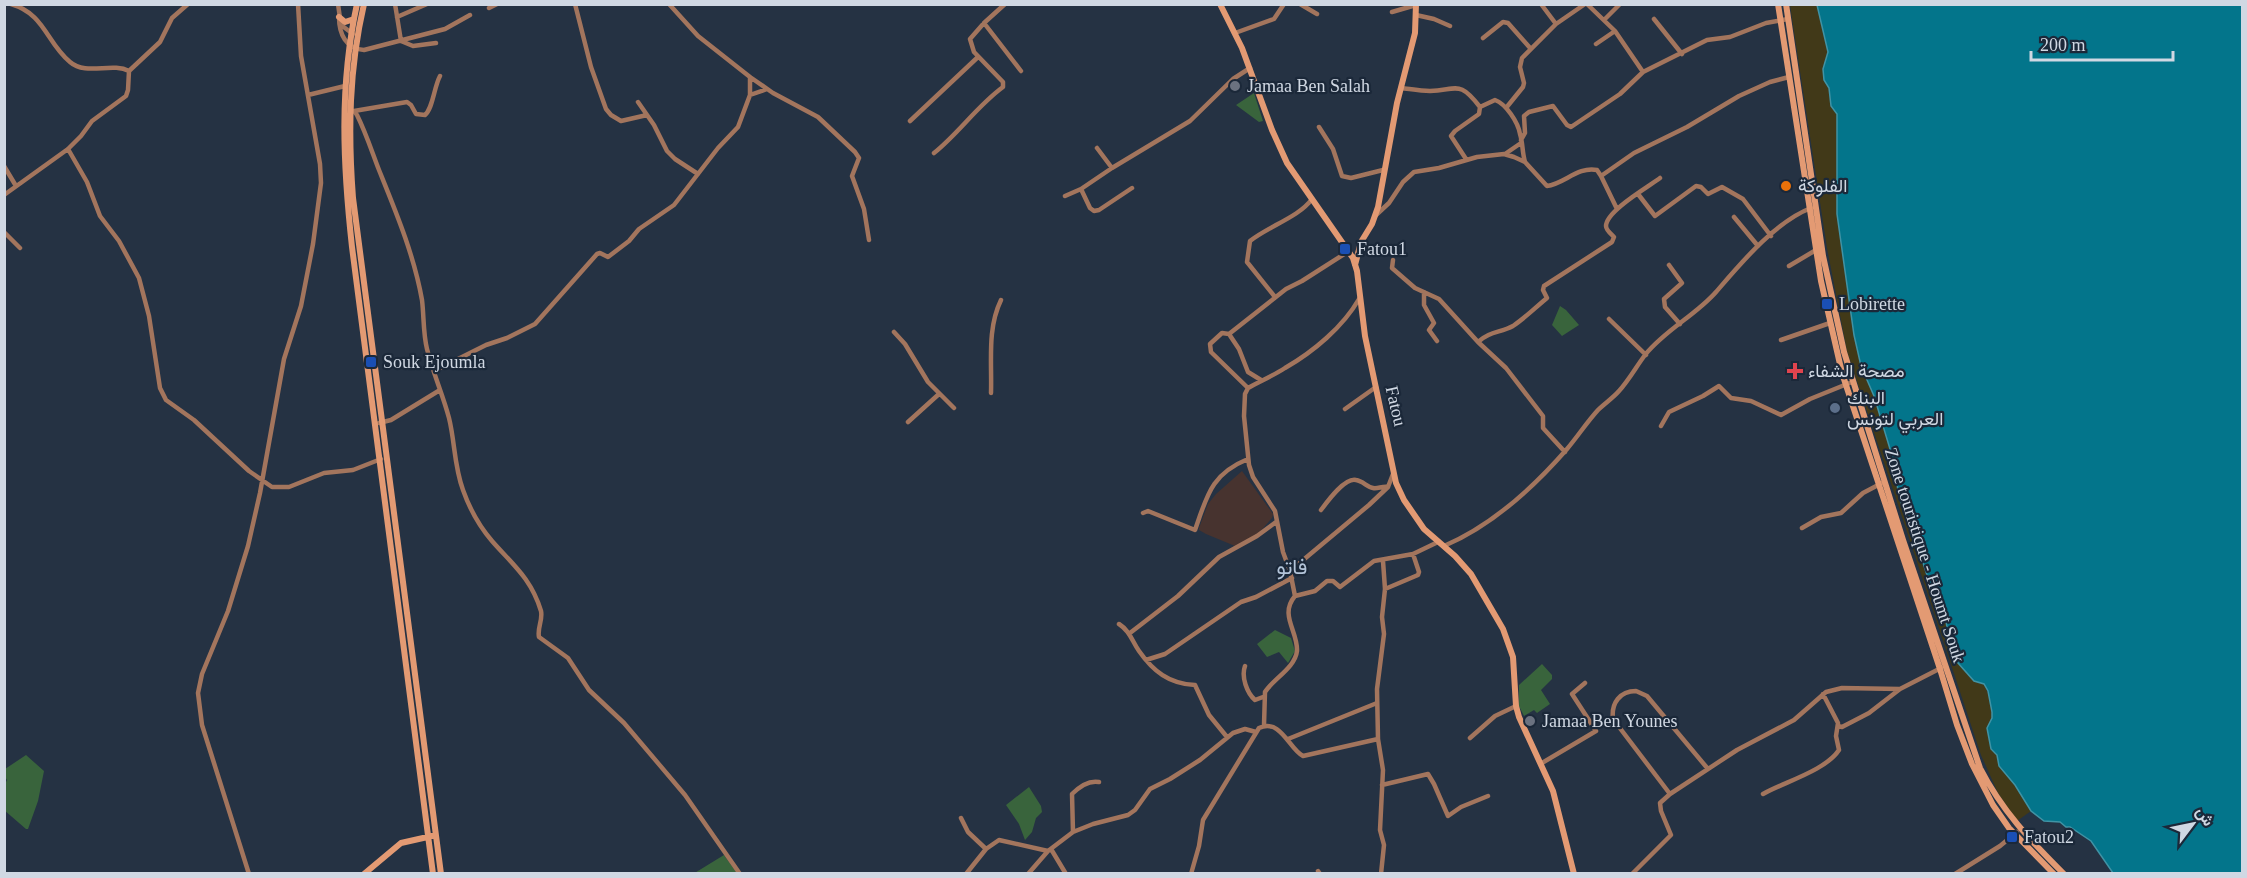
<svg xmlns="http://www.w3.org/2000/svg" width="2247" height="878" font-family="'Times New Roman',Vazirmatn,serif">
<style>
.education{fill:#47332f}
.green{fill:#39643c}
.sand{fill:#413918}
.water{fill:#03758b;stroke:#4093a5;stroke-width:1.5}
.lines{fill:none;stroke-linecap:round;stroke-linejoin:round}
.street{stroke:#a3755d;stroke-width:4.5}
.secondary{stroke:#e39a73;stroke-width:6}
.worship-dot{fill:#6b7280;stroke:#1b2839;stroke-width:2}
.food-dot{fill:#e8710a;stroke:#1b2839;stroke-width:2}
.transit-dot{fill:#1a4fb4;stroke:#1b2839;stroke-width:2}
.health-dot{fill:#e0444e;stroke:#1b2839;stroke-width:2}
.service-dot{fill:#5c6f8a;stroke:#1b2839;stroke-width:2}
.labels{text-anchor:middle;stroke-width:4.5;stroke-linejoin:round;paint-order:stroke}
.poi-label{font-size:18px;fill:#d0d8e3;stroke:#1b2839;text-anchor:start}
.street-label{font-size:18px;fill:#d0d8e3;stroke:#1b2839}
.quarter-label{font-size:21px;fill:#b3c4d9;stroke:#1b2839}
</style>
<rect width="100%" height="100%" fill="#253243"/>
<!-- education -->
<path class="education" d="M1242,471L1273,514L1272,518L1258,534L1235,546L1206,534L1199,530V528L1208,504L1216,494Z"/>
<!-- green -->
<path class="green" d="M1254,93L1263,121L1259,122L1236,105Z
M1560,306L1566,310L1579,325L1562,336L1552,325Z
M1275,630L1291,638L1295,651L1288,663L1279,652L1267,657L1257,644Z
M1542,664L1552,675V679L1541,690L1550,704L1537,713L1534,710L1524,716L1519,706V685Z
M26,755L44,771L38,801L28,829H26L4,810L5,784L7,780L5,777V769Z
M1029,787L1041,806L1042,812L1036,818L1032,832L1025,840L1019,824L1006,805Z
M724,855L737,873L693,874Z"/>
<!-- sand -->
<path class="sand" d="M1790,5H1817L1828,52L1823,69L1824,80L1829,88L1831,106L1837,114L1854,335L1861,366L1874,396L1890,449L1892,468L1919,555L1933,594L1945,614L1949,643L1958,663L1974,681L1984,684C1988,692 1995,711 1992,719C1990,722 1988,725 1987,728L1991,749L1997,755L1999,766L2015,785L2031,811L2017,821L1998,793L1981,755L1847,351L1827,248Z"/>
<!-- water -->
<path class="water" d="M1817,5H2242V873H2113L2091,841L2070,827H2066L2060,822L2044,821L2031,811L2015,785L1999,766L1997,755L1991,749L1987,728L1992,718V712L1988,691L1984,684L1974,681L1958,663L1949,643L1945,613L1933,594L1912,528L1900,500L1890,449L1874,396L1861,366L1854,335L1837,214V114L1831,106L1829,88L1824,80L1823,69L1828,52Z"/>
<g class="lines">
<!-- street -->
<path class="street" d="M11,4C45,14 46,42 70,62C86,76 112,62 129,71
M338,4L341,25L353,34
M395,4L401,41
M575,4L591,67L606,109L611,115L621,121L647,115
M669,4L698,36L750,77L773,93L818,117L855,152L859,158L852,176L864,209L869,240
M1300,4L1317,14
M1541,4L1556,24
M1587,4L1615,31L1643,72
M489,8L497,4
M1392,12L1416,5
M1416,15L1434,19L1450,26
M339,17C339,34 346,49 364,50L445,29L470,15
M397,17L427,4
M1654,19L1682,54
M1604,20L1620,4
M984,23L1021,71
M1235,33L1274,19L1284,4
M1483,38L1503,22L1508,23L1531,49
M401,41L413,46L436,43
M1596,44L1615,31
M1401,88C1410,89 1420,91 1430,91C1458,90 1459,80 1480,107L1479,114L1455,131L1451,136L1466,159
M308,95L345,86
M750,95L767,89
M638,102L654,125L667,151L675,159L698,174
M1480,107L1495,100C1506,104 1518,122 1520,134C1523,143 1522,152 1525,162
M1506,108L1523,87L1524,83L1520,67L1522,58L1556,24L1585,4
M350,111H354L357,115C366,133 372,152 379,170C396,212 414,255 422,300C424,316 423,333 427,349C433,373 443,395 449,418C455,442 454,466 463,490C469,507 480,527 492,541C512,564 531,578 541,611C543,620 537,628 539,637L568,658L589,690L624,723L685,795L740,874
M354,111L407,102L411,105L416,114L425,115C433,108 434,87 440,76
M910,121L978,57
M1319,127L1333,149L1342,176L1351,178L1383,170
M1521,140L1525,133L1524,116L1529,112L1553,106L1567,125L1571,127L1620,94L1643,72L1707,40L1730,37L1766,23L1788,19
M1097,148L1112,168
M68,149L87,182L100,216L119,241L139,278L149,316L160,388L166,400L194,420L249,471L272,487H289L324,473L353,470L381,459
M934,153C959,133 977,106 1003,87V82L974,52L970,39L984,23L1005,4
M1505,154L1521,143
M4,166L16,186
M1601,176L1617,209
M1081,189L1090,208L1094,211L1099,210L1132,188
M1638,194L1655,216L1696,186L1701,187L1708,194L1722,187L1743,199L1771,236
M4,195L68,149L81,136L92,121L126,96L128,90L129,71L160,42L172,18L188,4
M1065,196L1081,189L1112,168L1190,121L1233,79L1250,68
M1375,216L1389,203L1403,182L1414,172L1439,168L1477,157L1504,154L1514,157L1525,162L1547,186C1564,184 1578,166 1597,170L1601,176L1634,153L1687,127L1739,96L1770,82L1789,77
M1734,217L1758,246
M4,232L20,248
M1393,260L1392,268L1415,288L1439,299L1478,342L1506,368L1543,416V428L1565,452
M1669,265L1682,283L1664,299L1665,307L1680,324
M1789,266L1816,250
M1424,292V305L1434,323L1429,330L1437,341
M1275,297L1247,262L1250,241C1269,226 1299,217 1312,199
M1609,319L1646,355
M894,332L905,344L928,382L954,408
M1229,334L1239,349L1248,372L1261,380
M1781,340L1830,323
M1478,342C1490,331 1500,333 1513,326C1525,318 1536,307 1547,298L1543,290L1544,286L1612,242L1614,237C1611,234 1606,230 1606,226C1606,211 1648,187 1660,178
M434,371L486,345L507,338L535,324L597,254L600,253L608,257L629,241L639,229L674,205L718,148L738,127L750,95V77
M1248,388L1211,352L1210,344L1222,333L1229,334L1286,289L1302,281L1349,251
M991,393C992,361 987,329 1001,300
M1345,409L1376,387
M908,422L939,394
M379,423L391,420L440,390
M1661,426L1669,412L1703,396L1719,386L1731,398L1751,401L1781,415L1810,399L1852,382
M1321,510C1327,502 1345,477 1356,480C1363,481 1367,487 1373,488C1378,489 1382,486 1388,487L1393,474
M1143,513L1148,511L1195,530C1207,496 1211,474 1248,459
M1802,528L1821,517L1841,513L1863,493L1882,483
M1444,546C1491,526 1533,488 1567,449C1578,436 1587,422 1598,410C1605,403 1613,398 1619,391C1629,380 1636,367 1645,355C1665,330 1696,315 1716,292C1741,263 1775,222 1811,208
M1290,571L1369,505L1388,487
M1385,589L1418,575L1419,572L1413,554
M1295,596L1290,571L1283,552L1275,511L1253,477L1249,465L1244,416L1245,394L1248,388C1260,381 1273,376 1285,368C1313,352 1343,327 1359,299
M1119,624C1130,631 1132,641 1139,651C1153,671 1169,684 1195,685L1209,715L1227,737
M1130,633L1178,596L1219,557L1257,536L1276,522
M1146,660L1165,654L1241,602L1256,597L1292,578
M1245,666C1241,677 1247,693 1255,700L1263,697
M1264,725L1265,692C1273,679 1295,668 1297,651C1298,631 1279,615 1295,596L1315,591L1327,581H1333L1340,587L1374,561L1413,554L1438,542
M1838,726L1842,727L1869,713L1900,689
M1470,738L1495,716L1516,706
M1288,739L1377,703
M1542,763L1596,731L1572,694L1585,683
M1382,785L1428,774L1434,784L1448,816L1461,807L1488,796
M1670,794L1613,719C1611,703 1620,691 1636,691L1647,696L1708,769
M1763,794C1784,782 1825,771 1839,750L1836,736L1838,723L1823,694
M961,818L968,832L986,849
M1073,832L1072,794C1079,787 1089,780 1099,782
M1051,849L1066,874
M1318,871L1320,874
M249,874L202,725L198,693L202,674L228,611L248,546L260,493L284,359L301,306L313,244L321,183L320,164L301,56L298,4
M966,874L986,849L999,840L1048,851
M1028,874L1048,851L1073,832L1093,824L1128,815L1135,810L1150,789L1170,779L1200,760L1233,733L1245,729L1256,732
M1191,874L1199,846L1203,820L1259,728C1281,718 1289,749 1303,756L1378,739
M1381,874L1384,845L1380,830L1383,770L1378,739L1377,689L1384,634L1382,617L1385,589L1383,561
M1632,874L1671,835L1661,811L1660,803L1670,794L1737,750L1794,720L1826,692L1842,688L1900,689L1941,668
M1955,874L2000,846L2017,832"/>
<!-- secondary -->
<path class="secondary" d="M357,4C339,86 343,165 352,247L433,874
M364,4C349,69 348,132 353,198L441,874
M1220,4L1242,48L1272,130L1287,163L1353,258L1357,271L1365,336L1396,483L1404,500L1424,529L1455,556L1471,574L1503,629L1513,657L1516,706L1519,717L1553,791L1574,874
M1778,4L1821,281L1842,373L1940,669L1957,725L1972,764L1993,805L2009,828L2054,874
M1786,4L1823,256L1844,352L1903,540L1980,768C2002,811 2030,840 2064,874
M339,17L345,22L354,19
M1355,265L1361,242L1372,224L1378,207L1397,103L1415,33L1416,4
M364,874L401,843L432,836"/>
</g>
<!-- markers -->
<g class="worship-dot">
<circle cx="1235" cy="86" r="6"/>
<circle cx="1530" cy="721" r="6"/>
</g>
<circle class="food-dot" cx="1786" cy="186" r="6"/>
<g class="transit-dot">
<rect x="1339" y="243" width="12" height="12" rx="3"/>
<rect x="1821" y="298" width="12" height="12" rx="3"/>
<rect x="365" y="356" width="12" height="12" rx="3"/>
<rect x="2006" y="831" width="12" height="12" rx="3"/>
</g>
<path class="health-dot" d="M1792 362h6v6h6v6h-6v6h-6v-6h-6v-6h6z"/>
<circle class="service-dot" cx="1835" cy="408" r="6"/>
<g class="labels">
<!-- poi labels -->
<g class="poi-label">
<text x="1247" y="92">Jamaa Ben Salah</text>
<text x="1798" y="192">الفلوكة</text>
<text x="1357" y="255">Fatou1</text>
<text x="1839" y="310">Lobirette</text>
<text x="383" y="368">Souk Ejoumla</text>
<text x="1808" y="377">مصحة الشفاء</text>
<text x="1847" y="404">البنك<tspan x="1847" dy="21">العربي لتونس</tspan></text>
<text x="1542" y="727">Jamaa Ben Younes</text>
<text x="2024" y="843">Fatou2</text>
</g>
<!-- street labels -->
<g class="street-label">
<text transform="translate(1396 406) rotate(77)" y="6">Fatou</text>
<text transform="translate(1925 555) rotate(72)" y="6">Zone touristique - Houmt Souk</text>
</g>
<!-- quarter labels -->
<g class="quarter-label">
<text x="1292" y="574">فاتو</text>
</g>
</g>
<!-- border -->
<rect width="2247" height="878" fill="none" stroke="#d0d8e3" stroke-width="12"/>
<!-- north arrow -->
<g transform="translate(2193 824) rotate(58)" stroke="#1b2839" stroke-width="4.5" paint-order="stroke">
<path d="M0-4.5L10 22L0 15L-10 22Z" fill="#d0d8e3"/>
<text y="-9" font-size="16" font-weight="bold" text-anchor="middle" fill="#d0d8e3">ش</text>
</g>
<!-- scale -->
<path d="M2031 51v9h142v-9" fill="none" stroke="#d0d8e3" stroke-width="3"/>
<text x="2040" y="51" font-size="18" fill="#d0d8e3" stroke="#1b2839" stroke-width="4.5" paint-order="stroke">200 m</text>
</svg>
